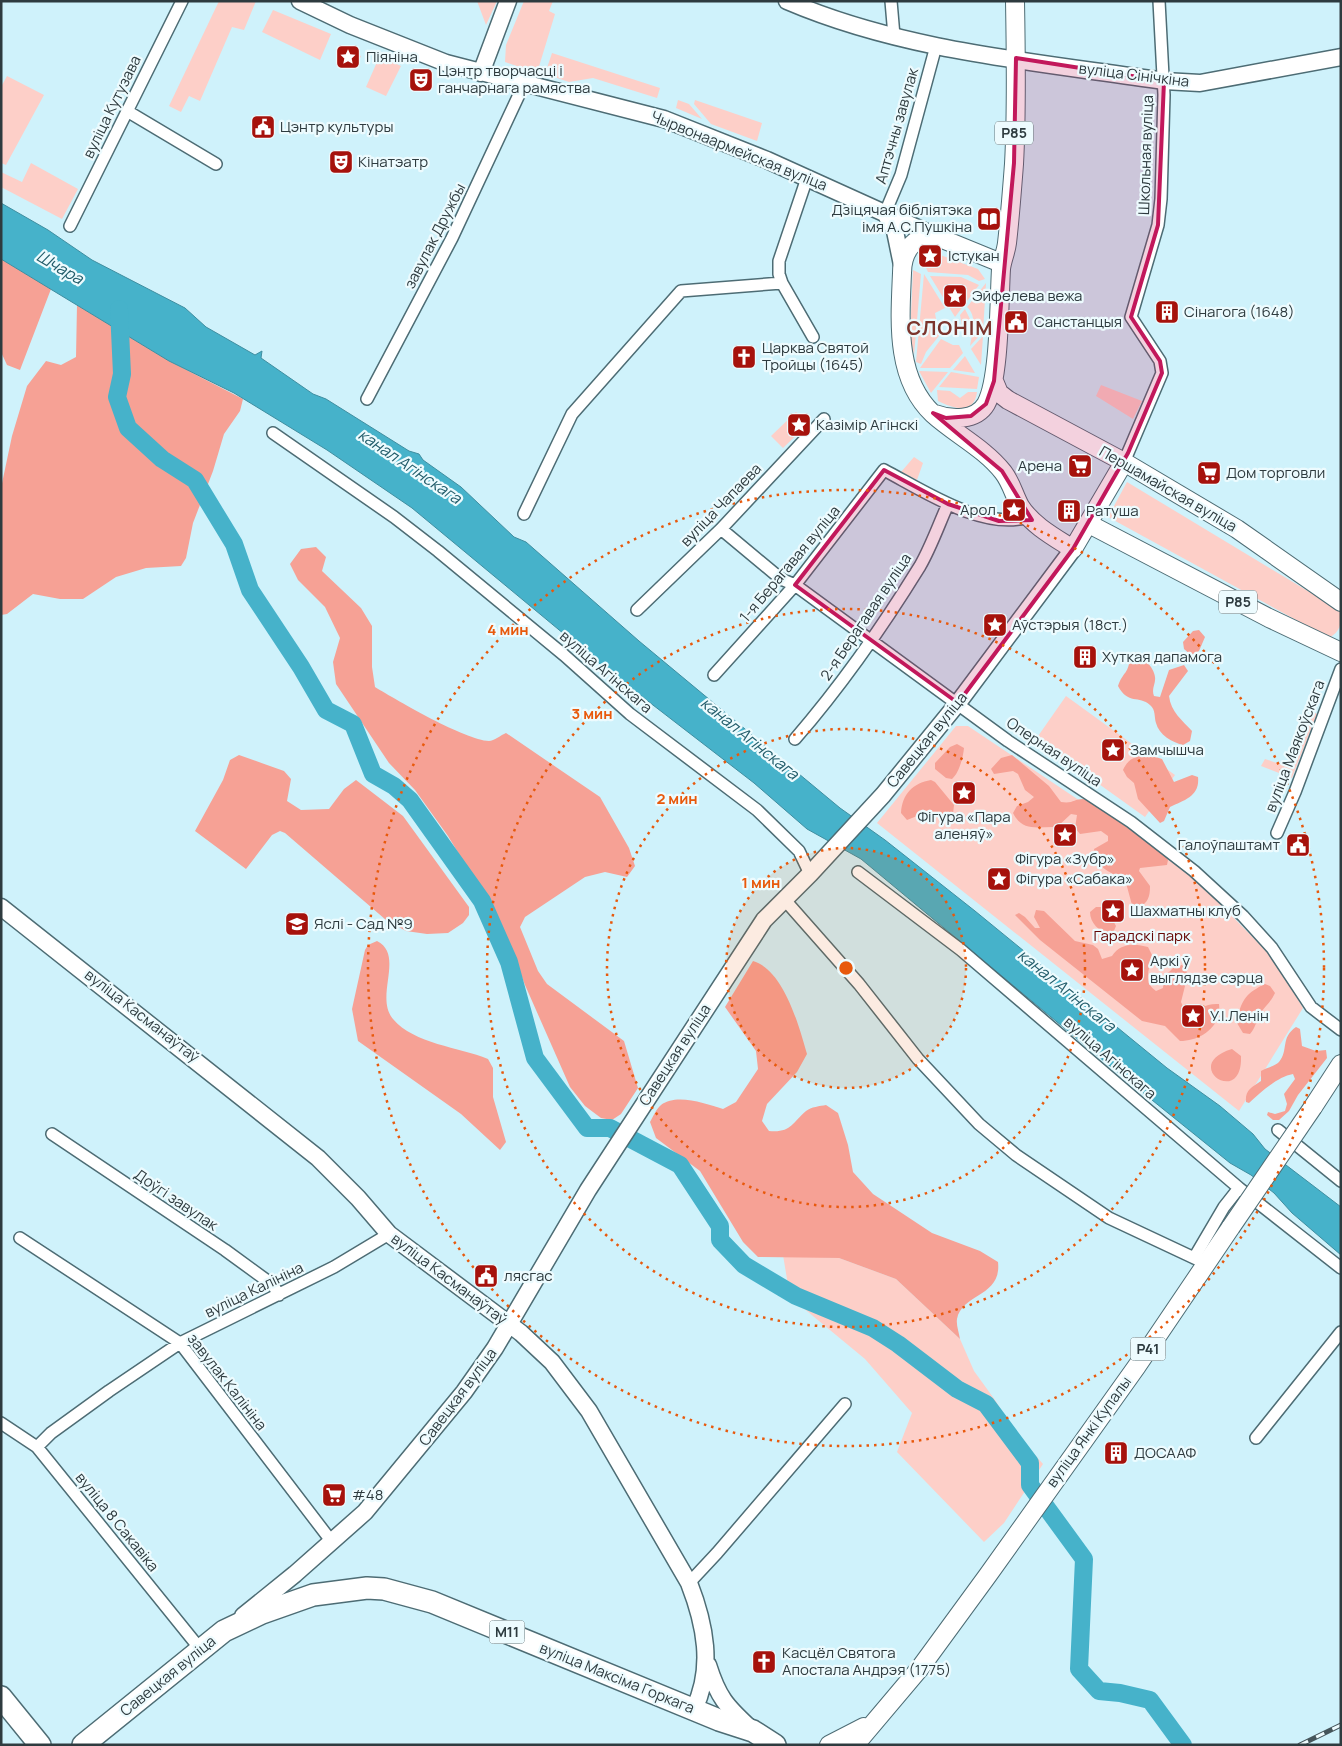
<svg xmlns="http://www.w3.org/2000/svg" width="1342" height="1746" font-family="Manrope,sans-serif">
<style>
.green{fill:#fdcfc8}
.forest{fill:#f6a195}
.water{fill:#46b2ca;stroke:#3f8ea0}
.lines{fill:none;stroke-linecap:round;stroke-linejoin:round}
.river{stroke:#46b2ca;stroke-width:18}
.street-casing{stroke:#4d6c74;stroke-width:14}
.secondary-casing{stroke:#4d6c74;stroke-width:19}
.primary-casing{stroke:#4d6c74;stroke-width:20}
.highway-casing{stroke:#4d6c74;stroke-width:24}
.street{stroke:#fff;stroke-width:11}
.secondary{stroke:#fff;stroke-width:16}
.primary{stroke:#fff;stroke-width:18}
.highway{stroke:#fff;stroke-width:21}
.rail-casing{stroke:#45555a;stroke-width:5}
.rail{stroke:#edfbfe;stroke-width:3;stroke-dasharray:9;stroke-linecap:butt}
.primary-bridge-casing{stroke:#4d6c74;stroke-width:20;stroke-linecap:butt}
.primary-bridge{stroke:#fff;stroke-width:18}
.marked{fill:#c2185b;fill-opacity:0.2;stroke:#c2185b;stroke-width:4;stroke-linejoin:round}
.ring{fill:none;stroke:#e8590c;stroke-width:2.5;stroke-dasharray:2.5 5}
.labels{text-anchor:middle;stroke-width:4.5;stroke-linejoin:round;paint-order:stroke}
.shield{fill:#edfbfe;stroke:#677578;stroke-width:1}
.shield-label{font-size:14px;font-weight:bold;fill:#2e3b3f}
.poi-label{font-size:15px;fill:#2e3b3f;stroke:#edfbfe;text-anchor:start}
.street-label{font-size:15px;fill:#2e3b3f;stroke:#edfbfe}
.park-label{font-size:15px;fill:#650604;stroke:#edfbfe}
.water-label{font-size:16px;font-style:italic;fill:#245e6c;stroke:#edfbfe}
.district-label{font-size:20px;font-weight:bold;letter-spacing:1px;fill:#7c352d;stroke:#edfbfe}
.centre{fill:#e8590c;stroke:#edfbfe;stroke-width:2.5}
.ring-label{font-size:15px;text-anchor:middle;font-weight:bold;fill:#e8590c;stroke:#edfbfe;stroke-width:4.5;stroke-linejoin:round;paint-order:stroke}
</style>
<rect width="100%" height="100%" fill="#cff2fb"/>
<!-- green -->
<path class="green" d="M219,1H256L244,30L232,27L200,101L189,96L181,112L169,106Z
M477,1H497L486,25Z
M524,1H553L549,11L555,14L537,73L505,62L506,45Z
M273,10L331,34L320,60L262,32Z
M347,50L361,56L355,69L341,63Z
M552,53L660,88L657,98L593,78L569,82L545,74Z
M384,58L401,66L386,96L366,87L377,62H382Z
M7,76L44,95L6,165L1,163V87Z
M678,100L689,104L702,119L676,108Z
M695,100L762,123L757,141L711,124L694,104Z
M31,163L78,189L62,219L1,187V172L22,182Z
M927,250L978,269L985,279L979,281L968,275L928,272L919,253Z
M913,270L921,274L914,355L910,336Z
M924,274L945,308L935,313L939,336L926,352L921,364L916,362Z
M930,276L961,277L979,285L955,317Z
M986,283L983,332L970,346C972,334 978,317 967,307Z
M965,309L971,321L968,332L962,327L960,315Z
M983,336L981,365L971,349Z
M941,339L953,345H959L963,353L950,368H920Z
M965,356L975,373L953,370Z
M919,371L948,372L931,393Z
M951,372L979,377L977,389L939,387Z
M1101,385L1142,401L1133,419L1096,396Z
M937,390L950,391L960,398L968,392H977C974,416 952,408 938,401Z
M796,412L808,424L783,448L771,436Z
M914,457L923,463L917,480L901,472Z
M1127,482L1341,611C1341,624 1341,631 1329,638L1108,517Z
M1066,696L1175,775L1145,817L1036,739Z
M1312,711L1317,714L1292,778L1261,766L1265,759L1289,767Z
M956,726H968L1194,877L1274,959L1303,1008L1239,1111L877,823Z
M783,1255L839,1258L896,1279L960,1339L974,1371L995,1400L1015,1432L1043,1464L1004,1523L984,1542L897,1452L912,1413L865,1359L790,1297Z"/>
<!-- forest -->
<path class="forest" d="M1,259L51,289L20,370L7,365L1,352Z
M77,305L169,361L243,399L240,411L224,434L213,471L193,523L186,558L181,566L146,568L116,577L83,599H60L33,594L7,614L1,615V488L12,436L27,386L46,361L61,365L76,357Z
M316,547L326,557L322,571L361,608L372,626V667L375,687C398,701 465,740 489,741C494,741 501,735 506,733L600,797L629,848L635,866L627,877L605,872L585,877L525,917L520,927L538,971L547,984L624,1041L638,1088L621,1114L612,1120L601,1118L585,1106L570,1087L525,985L501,923L448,836L415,790L389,763L336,684L333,662L340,638L325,607L298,580L290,564L301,549Z
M1199,630L1205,637L1199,651L1191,655L1184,649L1183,642L1193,631Z
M1135,652C1142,656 1154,667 1155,677C1156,684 1151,688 1154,696L1160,697L1169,670L1184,665L1188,671L1169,696C1171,712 1182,720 1192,731L1190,741L1183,745C1172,742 1159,735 1156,723C1154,717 1156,710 1150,705C1139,695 1128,705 1118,686C1123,671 1129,675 1130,655Z
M957,744L964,748C963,758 959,773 952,779L946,778L935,769V763L950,747Z
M239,755L284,771L291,779L287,801L301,810L329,809L344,789L356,780L403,816L469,907V915L463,923L448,933L427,934L406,931L386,920L285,833L280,831L272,835L246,869L195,831L223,780L230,760Z
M1012,755L1049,786L1061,802C1073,804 1074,799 1083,799C1090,799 1155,848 1166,855L1168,860L1167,865L1140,868L1139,871L1150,886C1150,897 1148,903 1138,908L1132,905L1126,883C1112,870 1097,872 1094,849L1108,841V836L1101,831L1080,834L1075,828L1077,815L1071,814L1057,827C1039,826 1023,833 1013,813L1017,806L1028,802L1034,797L1025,790L1018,774L1013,771L994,774L991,769L1001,758Z
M1149,755L1162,759L1174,782L1192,775L1198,777C1200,796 1185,800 1170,807L1164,821L1160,823L1138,799L1134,783L1127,777L1123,770C1129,757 1137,756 1149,755Z
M931,780L935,782L954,805L953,814L945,821L927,812L907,820L901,813C902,794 913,783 931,780Z
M1096,907H1102C1106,914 1113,919 1116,926L1113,933L1109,935C1099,931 1090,923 1090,912Z
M1036,910L1044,911L1075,941L1093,945L1098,949L1102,959L1112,956C1120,943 1135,943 1148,947L1152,955C1150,968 1142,982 1156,991L1163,988L1164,977L1175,966L1182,965L1188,974L1181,1002L1185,1011C1199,1011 1205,1003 1219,1004C1222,1027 1200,1041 1180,1041L1165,1026L1142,1021L1040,940L1015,915L1019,913L1025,917L1035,928H1040L1034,917Z
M377,941C405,955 374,997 393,1019C414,1044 459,1047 488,1059L493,1068V1097L506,1142L500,1150L461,1114L358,1041L352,1009L365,950L368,945Z
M753,961C784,970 799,1026 807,1054L797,1072L767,1104L762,1121L769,1131C791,1133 792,1123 806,1111C811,1107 820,1106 826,1105L838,1113L848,1145L853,1172L873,1194L932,1233L980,1251L998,1262C1002,1297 962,1293 957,1319C956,1325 959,1333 960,1339L896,1279L839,1258L758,1257L743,1242L700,1171L656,1138L650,1122C653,1117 656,1109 661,1105C677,1093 706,1104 723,1109L736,1102L758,1069L756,1051L725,1007Z
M1265,984L1270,986L1275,993C1271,1002 1265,1006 1260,1014C1256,1021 1256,1027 1250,1034L1243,1033L1237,1023C1240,1001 1246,993 1265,984Z
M1296,1027L1300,1029L1302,1046L1316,1051L1326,1050L1327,1058L1298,1095L1289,1111L1279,1120H1273L1267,1115L1268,1112L1275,1114L1285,1111L1287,1104L1284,1094L1295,1079L1293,1074C1277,1077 1261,1092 1249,1103L1246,1102C1245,1090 1251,1088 1261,1081V1071C1266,1068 1275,1066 1279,1062C1289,1050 1280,1038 1296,1027Z
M1232,1049L1241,1056C1243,1109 1179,1065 1232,1049Z"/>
<!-- water -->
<path class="water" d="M1,203L48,230L92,260L185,308L206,327L255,355L262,351L261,358L313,394L326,399L409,451L419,454L423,460L461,487L514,537L526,542L639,641L840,808L885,840L975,911L1167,1068L1220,1106L1253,1134L1265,1149L1341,1207V1255L1292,1213L1274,1193L1251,1175L1230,1163L1116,1071L861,859L807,829L754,783L605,668L412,508L327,450L234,393L169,361L1,259Z"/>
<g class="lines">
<!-- river -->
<path class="river" d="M119,309L122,374L117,397L128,428L162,459L195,480L234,544L250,590L301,667L326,710L353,724L373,774L394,786L410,800L482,901L509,962L535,1058L587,1128H610L680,1165L720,1226V1240L744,1265L796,1296L873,1328L898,1344L957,1389L986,1404L1030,1463V1485L1084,1559L1079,1669L1099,1691L1120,1693L1150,1700L1183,1745"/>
<defs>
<path id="street" d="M891,1L894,36
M127,111L216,164
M807,178L779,261V274L782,283L813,337
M885,213L901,175L936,46
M70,226L182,1
M367,399L452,238L524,84
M273,433L394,517L438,551L564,655L630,714L757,810L799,851L810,874
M1124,462L1162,373L1160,361L1131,317L1158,225L1161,199L1164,95L1159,1
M524,514L572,414L681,291L782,283
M721,529L781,579L795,585L1008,741L1131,822L1194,871L1243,916L1272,948L1311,1007L1341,1030
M637,610L721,529L824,419
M714,675L795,585L884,470C924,491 983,531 1029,517
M795,739C841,686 883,626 920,566C931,547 939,524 948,504
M1277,833L1295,792L1341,669
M858,872L961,950L1239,1188L1341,1268
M784,899L859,984L918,1059L979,1124L1016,1155L1109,1218L1207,1264
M1278,1130L1341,1181
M52,1134L225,1250L273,1285L279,1295
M20,1238L180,1343L332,1542
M1194,1258L1224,1207L1239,1188
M1,1423L37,1447L201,1650
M1256,1438L1341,1332
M37,1447L51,1433L109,1391L180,1343L334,1267L389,1234
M689,1583L717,1553L845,1404"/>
<path id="secondary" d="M300,1L350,25L446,63L664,119L767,160L935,236
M787,1C906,52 1038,62 1164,81L1200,83L1341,57
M481,73L508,1
M885,213L895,231L902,265
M1,907L318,1158L358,1198L389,1234L521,1333L552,1362L589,1411L689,1583C705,1624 714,1668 694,1709
M243,1616L295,1574L365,1512L464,1392L495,1348L588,1190L764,920L810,874L883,795L958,703L1073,549
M708,1665C718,1697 726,1706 750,1728"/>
<path id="primary" d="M1001,263L935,236C913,235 902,253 902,273C900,321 895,378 933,414C955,434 984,448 1003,472C1011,482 1014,495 1020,506C1032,525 1054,537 1073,549L1124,462
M994,381L999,393L1008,400L1124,462L1237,529L1341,602
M935,414C951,420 976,421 986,404C1000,379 999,300 1001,269C1002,260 1006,252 1007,243C1010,217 1012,190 1014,164C1017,110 1016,55 1015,1
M1089,524L1269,618L1341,652
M1313,1107L1341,1064
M829,1745L864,1727
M855,1745L920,1668L988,1575L1137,1366L1231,1227"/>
<path id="highway" d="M1,1697L40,1745
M83,1745L224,1631L262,1613L313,1595L367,1588L384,1589L432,1602L719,1720L753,1731L775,1745"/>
</defs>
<!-- street casing -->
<use href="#street" class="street-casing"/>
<!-- secondary casing -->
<use href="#secondary" class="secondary-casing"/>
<!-- primary casing -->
<use href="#primary" class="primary-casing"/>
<!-- highway casing -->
<use href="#highway" class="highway-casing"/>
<!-- street -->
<use href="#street" class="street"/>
<!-- secondary -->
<use href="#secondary" class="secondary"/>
<!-- primary -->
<use href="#primary" class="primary"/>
<!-- highway -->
<use href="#highway" class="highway"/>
<defs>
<path id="rail" d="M1300,1745L1341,1725"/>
</defs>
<!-- rail casing -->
<use href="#rail" class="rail-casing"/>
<!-- rail -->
<use href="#rail" class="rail"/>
<defs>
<path id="primary-bridge" d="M1231,1227L1313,1107"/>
</defs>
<!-- primary-bridge casing -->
<use href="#primary-bridge" class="primary-bridge-casing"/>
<!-- primary-bridge -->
<use href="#primary-bridge" class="primary-bridge"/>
</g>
<!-- marked area -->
<path class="marked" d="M1016,58L1164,81L1158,225L1131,317L1160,361L1162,373L1128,453L1073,549L958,703L795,585L884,470L948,504L999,521L1032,520L1002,471L933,413L946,418L971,416L986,404L994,381L1014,163Z"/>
<!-- distance rings -->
<circle cx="846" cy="968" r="120" fill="#e8590c" fill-opacity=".12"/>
<g class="ring">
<circle cx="846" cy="968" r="120"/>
<circle cx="846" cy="968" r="239"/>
<circle cx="846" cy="968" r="359"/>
<circle cx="846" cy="968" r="478"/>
</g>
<!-- icons -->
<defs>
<symbol id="sight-square" viewBox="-11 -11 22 22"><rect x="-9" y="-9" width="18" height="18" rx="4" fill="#a6120c" stroke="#edfbfe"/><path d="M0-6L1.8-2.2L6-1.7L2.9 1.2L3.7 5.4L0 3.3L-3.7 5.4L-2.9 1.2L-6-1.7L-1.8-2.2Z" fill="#fff"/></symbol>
<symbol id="theatre-square" viewBox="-11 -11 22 22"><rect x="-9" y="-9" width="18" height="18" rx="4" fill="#a6120c" stroke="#edfbfe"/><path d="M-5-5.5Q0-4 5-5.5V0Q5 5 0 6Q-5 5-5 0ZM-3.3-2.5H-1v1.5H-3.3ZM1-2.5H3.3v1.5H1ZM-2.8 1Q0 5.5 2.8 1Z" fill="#fff"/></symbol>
<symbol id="civic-square" viewBox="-11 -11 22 22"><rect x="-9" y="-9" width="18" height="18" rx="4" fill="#a6120c" stroke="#edfbfe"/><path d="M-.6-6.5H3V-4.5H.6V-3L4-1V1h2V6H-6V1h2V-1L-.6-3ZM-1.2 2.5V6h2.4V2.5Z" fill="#fff"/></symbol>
<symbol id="library-square" viewBox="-11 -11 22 22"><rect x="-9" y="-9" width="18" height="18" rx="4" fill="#a6120c" stroke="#edfbfe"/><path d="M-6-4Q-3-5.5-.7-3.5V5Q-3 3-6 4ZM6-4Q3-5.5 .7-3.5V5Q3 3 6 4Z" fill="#fff"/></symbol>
<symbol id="building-square" viewBox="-11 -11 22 22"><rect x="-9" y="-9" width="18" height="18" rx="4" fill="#a6120c" stroke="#edfbfe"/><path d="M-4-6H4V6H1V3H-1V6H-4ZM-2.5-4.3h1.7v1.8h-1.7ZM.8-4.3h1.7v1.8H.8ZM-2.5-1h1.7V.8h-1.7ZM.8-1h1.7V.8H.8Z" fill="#fff"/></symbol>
<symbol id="church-square" viewBox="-11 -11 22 22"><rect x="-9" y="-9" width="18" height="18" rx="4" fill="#a6120c" stroke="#edfbfe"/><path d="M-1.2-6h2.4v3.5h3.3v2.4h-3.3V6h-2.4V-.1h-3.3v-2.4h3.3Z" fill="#fff"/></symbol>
<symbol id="supermarket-square" viewBox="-11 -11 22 22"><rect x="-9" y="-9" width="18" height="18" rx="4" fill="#a6120c" stroke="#edfbfe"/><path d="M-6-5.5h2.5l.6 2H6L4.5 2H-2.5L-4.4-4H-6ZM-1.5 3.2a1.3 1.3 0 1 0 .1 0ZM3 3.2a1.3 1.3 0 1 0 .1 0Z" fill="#fff"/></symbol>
<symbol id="school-square" viewBox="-11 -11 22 22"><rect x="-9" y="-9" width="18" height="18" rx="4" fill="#a6120c" stroke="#edfbfe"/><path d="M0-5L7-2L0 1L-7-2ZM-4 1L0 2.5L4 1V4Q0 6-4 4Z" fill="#fff"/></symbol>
</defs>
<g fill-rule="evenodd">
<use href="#sight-square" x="334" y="43" width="28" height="28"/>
<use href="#theatre-square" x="407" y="66" width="28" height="28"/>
<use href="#civic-square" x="249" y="113" width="28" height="28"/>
<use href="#theatre-square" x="327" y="148" width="28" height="28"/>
<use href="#library-square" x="975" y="205" width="28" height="28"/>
<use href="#sight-square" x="916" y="242" width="28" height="28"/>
<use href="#sight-square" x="941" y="282" width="28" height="28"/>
<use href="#building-square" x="1153" y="298" width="28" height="28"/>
<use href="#civic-square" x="1002" y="308" width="28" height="28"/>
<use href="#church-square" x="730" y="343" width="28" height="28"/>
<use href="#sight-square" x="785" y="411" width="28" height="28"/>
<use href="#supermarket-square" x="1066" y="452" width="28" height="28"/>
<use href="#supermarket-square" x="1195" y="459" width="28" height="28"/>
<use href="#sight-square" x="1000" y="496" width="28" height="28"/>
<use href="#building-square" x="1055" y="497" width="28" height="28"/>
<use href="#sight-square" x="981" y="611" width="28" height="28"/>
<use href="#building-square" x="1071" y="643" width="28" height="28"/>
<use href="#sight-square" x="1099" y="736" width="28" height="28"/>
<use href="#sight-square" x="950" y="779" width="28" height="28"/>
<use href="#sight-square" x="1051" y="821" width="28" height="28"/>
<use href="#civic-square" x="1284" y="831" width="28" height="28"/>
<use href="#sight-square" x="985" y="865" width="28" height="28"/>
<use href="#sight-square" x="1099" y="897" width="28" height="28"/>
<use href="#school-square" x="283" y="910" width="28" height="28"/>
<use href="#sight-square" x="1118" y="956" width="28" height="28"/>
<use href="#sight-square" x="1179" y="1002" width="28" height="28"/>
<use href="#civic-square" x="472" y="1262" width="28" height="28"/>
<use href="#building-square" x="1102" y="1439" width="28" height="28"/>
<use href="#supermarket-square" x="320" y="1481" width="28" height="28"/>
<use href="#church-square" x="750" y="1648" width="28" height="28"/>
</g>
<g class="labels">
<!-- shield labels -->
<g class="shield">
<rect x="995" y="121.5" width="38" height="23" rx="4"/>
<rect x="1219" y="590.5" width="38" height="23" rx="4"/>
<rect x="1130.5" y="1337.5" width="35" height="23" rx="4"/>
<rect x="489.5" y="1620.5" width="35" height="23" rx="4"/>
</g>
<g class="shield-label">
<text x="1014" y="138">Р85</text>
<text x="1238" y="607">Р85</text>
<text x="1148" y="1354">Р41</text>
<text x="507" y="1637">М11</text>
</g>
<!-- poi labels -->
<g class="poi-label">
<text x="366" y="62">Піяніна</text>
<text x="438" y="76">Цэнтр творчасці і<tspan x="438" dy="17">ганчарнага рамяства</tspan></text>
<text x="280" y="132">Цэнтр культуры</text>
<text x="358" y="167">Кінатэатр</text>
<text x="972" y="215" text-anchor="end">Дзіцячая бібліятэка<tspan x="972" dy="17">імя А.С.Пушкіна</tspan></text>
<text x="948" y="261">Істукан</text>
<text x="972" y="301">Эйфелева вежа</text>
<text x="1184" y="317">Сінагога (1648)</text>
<text x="1034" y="327">Санстанцыя</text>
<text x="762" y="353">Царква Святой<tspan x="762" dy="17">Тройцы (1645)</tspan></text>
<text x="816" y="430">Казімір Агінскі</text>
<text x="1062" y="471" text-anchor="end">Арена</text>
<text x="1226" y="478">Дом торговли</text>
<text x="996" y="515" text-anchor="end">Арол</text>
<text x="1086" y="516">Ратуша</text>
<text x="1012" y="630">Аўстэрыя (18ст.)</text>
<text x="1102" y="662">Хуткая дапамога</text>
<text x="1130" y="755">Замчышча</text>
<text x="964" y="822" text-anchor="middle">Фігура «Пара<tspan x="964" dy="17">аленяў»</tspan></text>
<text x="1280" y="850" text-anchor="end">Галоўпаштамт</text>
<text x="1065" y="864" text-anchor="middle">Фігура «Зубр»</text>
<text x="1016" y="884">Фігура «Сабака»</text>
<text x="1130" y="916">Шахматны клуб</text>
<text x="314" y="929">Яслі - Сад №9</text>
<text x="1150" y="966">Аркі ў<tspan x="1150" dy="17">выглядзе сэрца</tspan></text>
<text x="1210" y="1021">У.І.Ленін</text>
<text x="504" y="1281">лясгас</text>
<text x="1134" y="1458">ДОСААФ</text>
<text x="352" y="1500">#48</text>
<text x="782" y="1658">Касцёл Святога<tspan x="782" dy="17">Апостала Андрэя (1775)</tspan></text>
</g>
<!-- street labels -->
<g class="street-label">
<text transform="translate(1134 75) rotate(7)" y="5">вуліца Сінічкіна</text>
<text transform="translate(112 107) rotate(-64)" y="5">вуліца Кутузава</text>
<text transform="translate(897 126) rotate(-74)" y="5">Аптэчны завулак</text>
<text transform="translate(739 151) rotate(22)" y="5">Чырвонаармейская вуліца</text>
<text transform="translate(1146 155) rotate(-88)" y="5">Школьная вуліца</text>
<text transform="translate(435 236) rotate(-63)" y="5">завулак Дружбы</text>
<text transform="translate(1168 489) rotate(30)" y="5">Першамайская вуліца</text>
<text transform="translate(721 505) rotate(-46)" y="5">вуліца Чапаева</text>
<text transform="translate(790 564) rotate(-50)" y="5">1-я Берагавая вуліца</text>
<text transform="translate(866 617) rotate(-56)" y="5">2-я Берагавая вуліца</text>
<text transform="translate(606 672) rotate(41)" y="5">вуліца Агінскага</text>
<text transform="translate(927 740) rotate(-51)" y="5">Савецкая вуліца</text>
<text transform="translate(1295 746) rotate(-69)" y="5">вуліца Маякоўскага</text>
<text transform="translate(1054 752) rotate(34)" y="5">Оперная вуліца</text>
<text transform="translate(142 1016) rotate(38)" y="5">вуліца Касманаўтаў</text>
<text transform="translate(675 1055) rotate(-57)" y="5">Савецкая вуліца</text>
<text transform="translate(1110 1058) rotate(41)" y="5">вуліца Агінскага</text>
<text transform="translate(176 1200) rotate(34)" y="5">Доўгі завулак</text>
<text transform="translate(449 1279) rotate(37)" y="5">вуліца Касманаўтаў</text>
<text transform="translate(254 1290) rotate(-26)" y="5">вуліца Калініна</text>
<text transform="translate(227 1382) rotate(52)" y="5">завулак Калініна</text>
<text transform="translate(458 1397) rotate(-53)" y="5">Савецкая вуліца</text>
<text transform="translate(1089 1432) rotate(-54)" y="5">вуліца Янкі Купалы</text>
<text transform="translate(117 1522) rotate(51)" y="5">вуліца 8 Сакавіка</text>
<text transform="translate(168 1676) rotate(-39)" y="5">Савецкая вуліца</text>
<text transform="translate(617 1678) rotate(22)" y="5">вуліца Максіма Горкага</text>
</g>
<!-- park labels -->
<g class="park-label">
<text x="1142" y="941">Гарадскі парк</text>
</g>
<!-- water labels -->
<g class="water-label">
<text transform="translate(60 267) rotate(30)" y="6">Шчара</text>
<text transform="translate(410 466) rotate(34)" y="6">канал Агінскага</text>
<text transform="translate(750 738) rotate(39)" y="6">канал Агінскага</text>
<text transform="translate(1067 990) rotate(39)" y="6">канал Агінскага</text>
</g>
<!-- district labels -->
<g class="district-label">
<text x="950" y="335">СЛОНІМ</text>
</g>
</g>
<circle cx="846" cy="968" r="8" class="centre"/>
<g class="ring-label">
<text x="508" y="635">4 мин</text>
<text x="592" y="719">3 мин</text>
<text x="677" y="804">2 мин</text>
<text x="761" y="888">1 мин</text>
</g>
<!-- border -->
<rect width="1342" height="1746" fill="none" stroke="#2e3b3f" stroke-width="5"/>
</svg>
